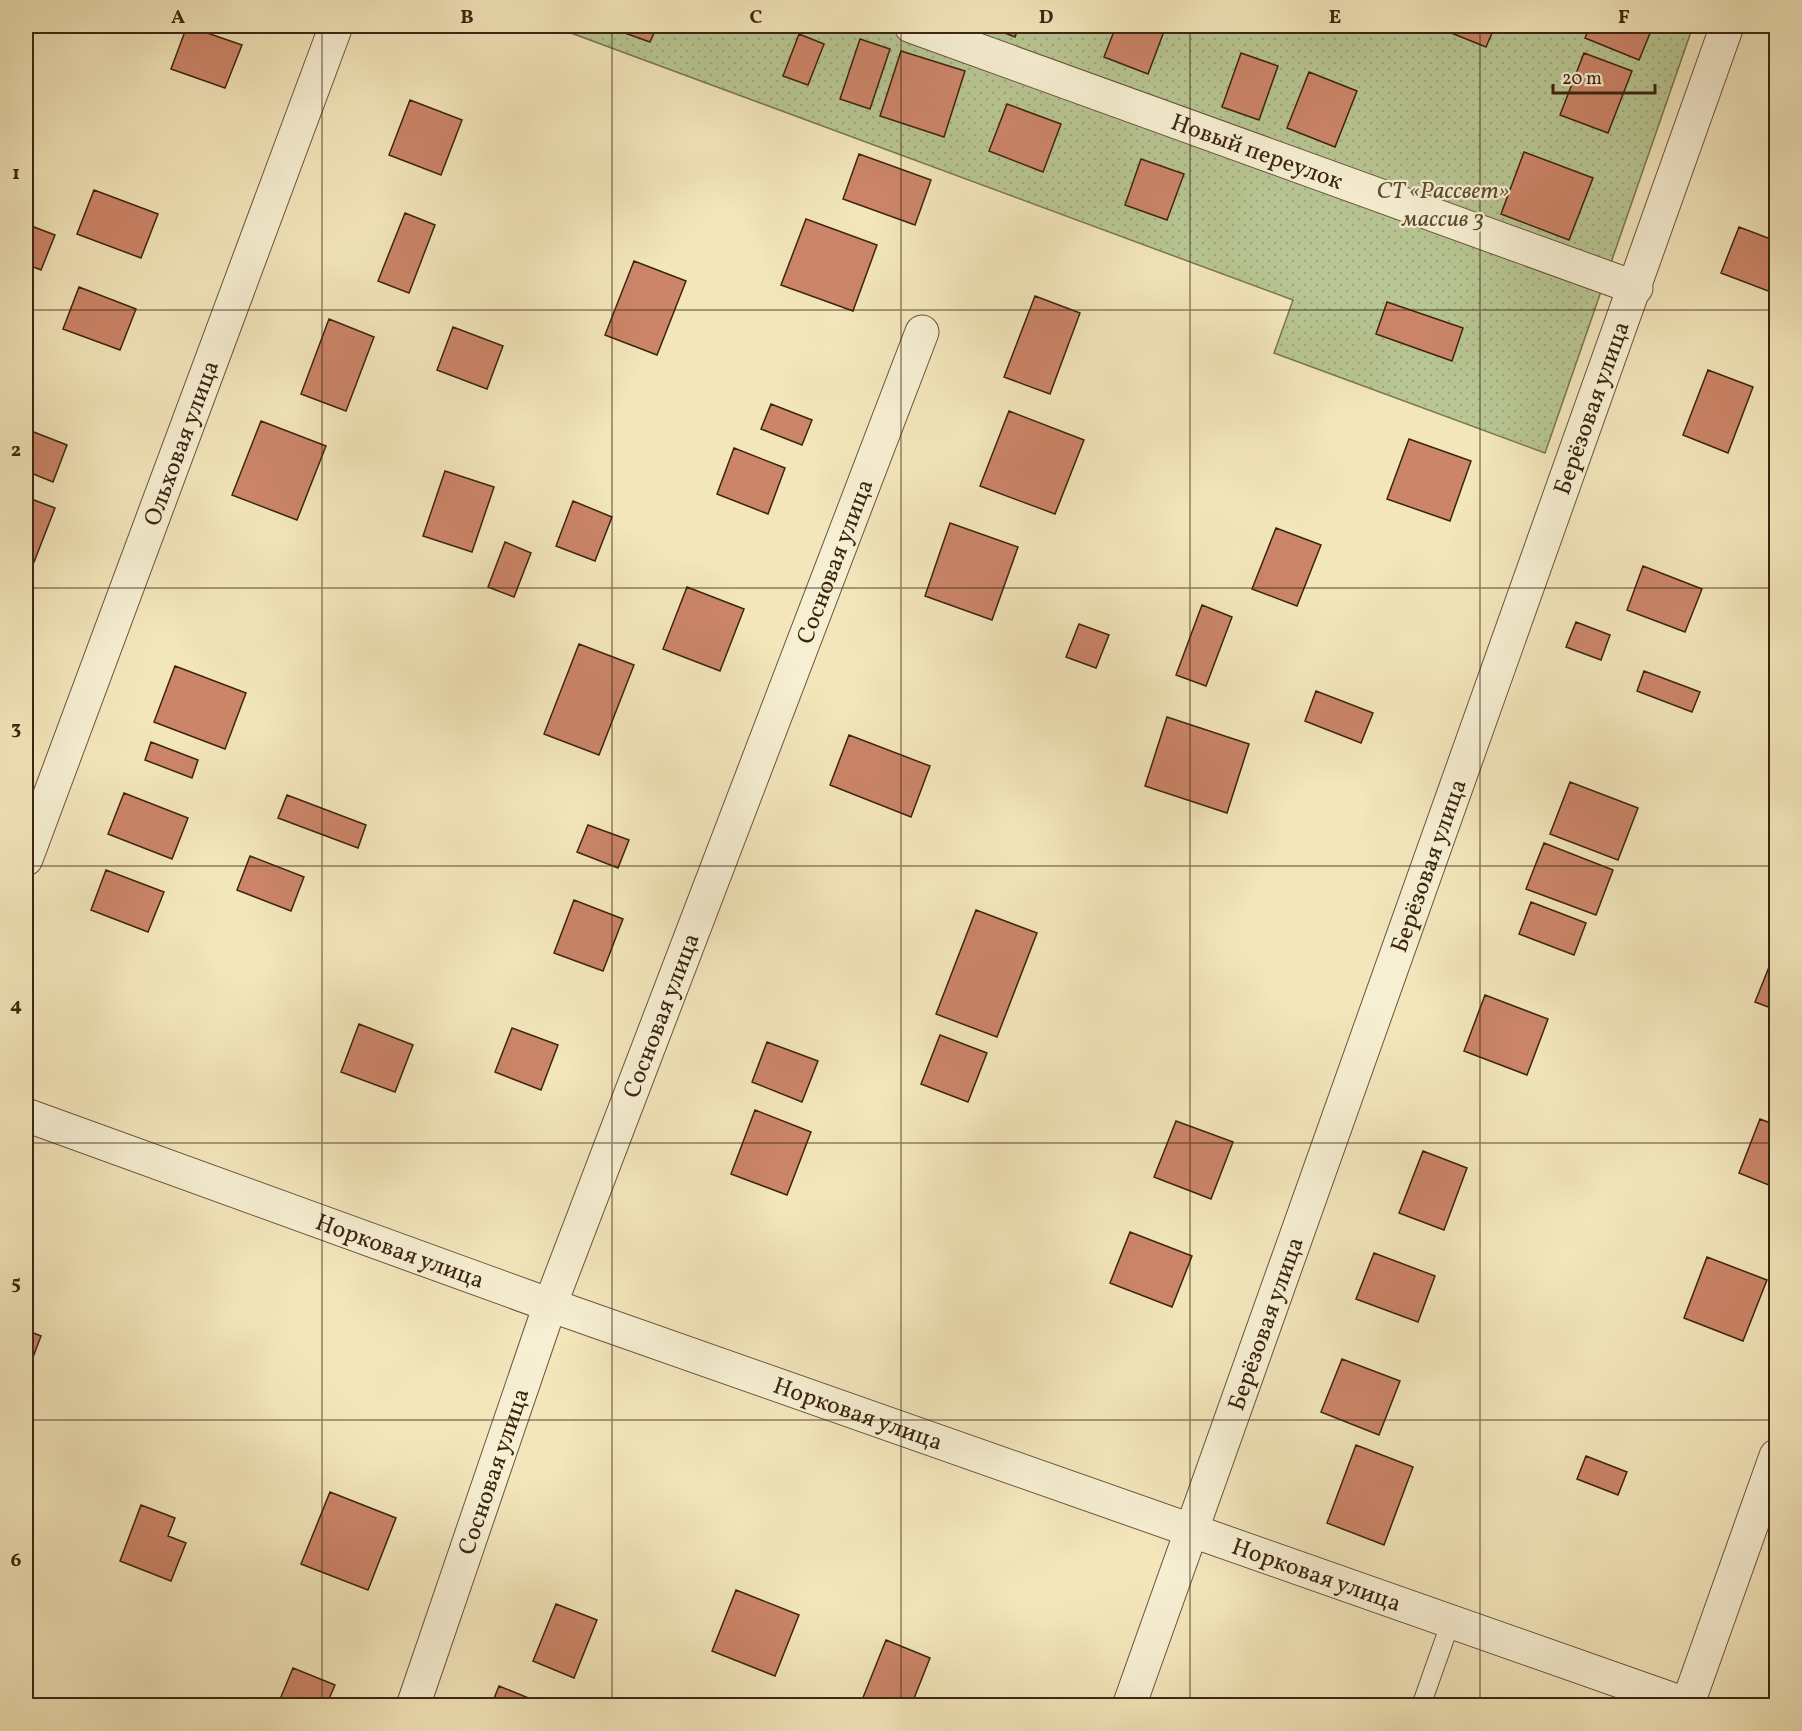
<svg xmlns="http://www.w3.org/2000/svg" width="1802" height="1731" font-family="Vollkorn,serif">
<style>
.park{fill:url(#park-dots);stroke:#7a7651;stroke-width:1.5}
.building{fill:#cc8569;stroke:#3c250f;stroke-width:1.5}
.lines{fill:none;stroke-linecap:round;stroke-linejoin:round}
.service-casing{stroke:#6a553a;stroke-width:20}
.minor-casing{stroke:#6a553a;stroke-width:35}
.service{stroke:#f7efd3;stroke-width:18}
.minor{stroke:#f7efd3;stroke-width:33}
.grid{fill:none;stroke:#3c250f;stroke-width:1.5;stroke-opacity:0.55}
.labels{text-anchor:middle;stroke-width:4.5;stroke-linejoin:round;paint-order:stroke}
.street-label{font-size:24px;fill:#3c250f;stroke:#f7efd3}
.park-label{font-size:24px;font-style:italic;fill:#5b4d30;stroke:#f7efd3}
.neatline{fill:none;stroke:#3c250f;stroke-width:2}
.grid-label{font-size:20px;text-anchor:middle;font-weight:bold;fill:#3c250f}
</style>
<defs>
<pattern id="park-dots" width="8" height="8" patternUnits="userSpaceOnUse" patternTransform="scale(1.5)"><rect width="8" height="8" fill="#b8c693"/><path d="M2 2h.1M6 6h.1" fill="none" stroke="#9faa7e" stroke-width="1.8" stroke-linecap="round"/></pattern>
</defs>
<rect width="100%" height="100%" fill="#f3e6bb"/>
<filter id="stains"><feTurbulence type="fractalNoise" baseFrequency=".00333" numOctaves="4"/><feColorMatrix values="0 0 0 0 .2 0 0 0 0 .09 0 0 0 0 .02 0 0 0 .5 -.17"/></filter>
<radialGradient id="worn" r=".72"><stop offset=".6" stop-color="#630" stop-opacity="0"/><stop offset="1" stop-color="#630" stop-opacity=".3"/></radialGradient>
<!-- park -->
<path class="park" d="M552,26H1693L1545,453L1274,353L1293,300Z"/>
<!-- building -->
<path class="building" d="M187,26L242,45L225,88L171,69Z
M605,26H657L650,42Z
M987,26H1019L1015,37Z
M1116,26H1166L1148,74L1104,57Z
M1440,26H1495L1486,47L1439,28Z
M1590,26H1653L1639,60L1585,38Z
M799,34L824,44L808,85L783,76Z
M860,39L890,49L870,109L840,99Z
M901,51L965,71L944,137L880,116Z
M1241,53L1278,66L1259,120L1222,107Z
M1584,53L1632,71L1608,133L1560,115Z
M1309,72L1357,91L1335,147L1287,128Z
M410,100L462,120L441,175L389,155Z
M1007,104L1061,124L1043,172L989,151Z
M1524,152L1593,178L1569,240L1501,214Z
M859,154L931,180L915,225L843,199Z
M1141,159L1184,174L1167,220L1125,205Z
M94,190L158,214L141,258L77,234Z
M405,213L435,225L409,293L378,281Z
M806,219L877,245L853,311L781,285Z
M26,224L55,235L41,270L26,264Z
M1739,227L1776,241V294L1721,273Z
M634,261L686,281L657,355L605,335Z
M79,287L136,309L120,350L63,329Z
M1035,296L1080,313L1050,394L1004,377Z
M1387,302L1463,328L1452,361L1376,334Z
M329,319L374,337L346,411L301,394Z
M453,327L503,346L487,389L437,370Z
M1708,370L1753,387L1728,453L1683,435Z
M771,404L812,420L802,445L761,429Z
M1009,411L1084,440L1055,514L980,486Z
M261,421L326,446L297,520L232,495Z
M26,429L67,445L53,482L26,471Z
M1409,439L1471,461L1450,521L1387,499Z
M734,448L785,468L768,514L717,494Z
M445,471L494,487L472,552L423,536Z
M26,497L55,508L34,562L26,559Z
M573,501L612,517L595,561L556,546Z
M950,523L1018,547L992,620L925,596Z
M1276,528L1321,545L1297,606L1252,589Z
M505,542L531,553L514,597L488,587Z
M1643,566L1702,589L1685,632L1627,610Z
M687,587L744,609L720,671L663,649Z
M1202,605L1232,617L1206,686L1176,675Z
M1576,622L1610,635L1601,660L1566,647Z
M1079,624L1109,635L1096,668L1066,657Z
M579,644L634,665L599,755L544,734Z
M175,666L246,693L225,749L154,722Z
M1644,671L1700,692L1692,712L1637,691Z
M1316,691L1373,713L1361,743L1305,721Z
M1167,717L1249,744L1227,813L1145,786Z
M849,735L930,766L911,817L830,785Z
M151,742L198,760L192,778L145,760Z
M1570,782L1638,808L1618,860L1550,834Z
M124,793L188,818L172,859L108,834Z
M287,795L366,825L358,848L278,818Z
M588,825L629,840L618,868L577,852Z
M1544,843L1613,870L1596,915L1526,889Z
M250,856L304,877L291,911L237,890Z
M106,870L164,892L148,932L91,910Z
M574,900L623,919L603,971L554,953Z
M1531,902L1586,923L1574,955L1519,934Z
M976,910L1037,933L997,1037L936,1014Z
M1775,952H1776V1010L1755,1002Z
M1485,995L1548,1019L1527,1075L1464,1051Z
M359,1024L413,1045L395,1092L341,1072Z
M512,1028L558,1045L541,1090L495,1072Z
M940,1035L987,1053L968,1102L921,1084Z
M767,1042L818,1061L802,1102L752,1082Z
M755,1110L811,1132L787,1195L731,1174Z
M1760,1119L1776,1125V1188L1739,1173Z
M1176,1121L1233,1142L1211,1199L1154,1177Z
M1423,1151L1467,1168L1444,1230L1399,1213Z
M1130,1232L1192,1256L1172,1307L1110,1283Z
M1374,1253L1435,1276L1418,1322L1356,1299Z
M1707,1257L1767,1280L1743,1341L1684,1318Z
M26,1330L41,1336L26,1376Z
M1342,1359L1400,1381L1379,1435L1321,1412Z
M1356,1445L1413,1467L1384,1545L1327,1523Z
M1586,1456L1627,1472L1618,1495L1577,1479Z
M330,1492L396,1518L368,1590L301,1564Z
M141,1505L175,1518L168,1536L186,1543L171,1581L120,1561Z
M736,1590L799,1615L775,1676L712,1651Z
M556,1604L597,1620L574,1678L533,1661Z
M886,1640L930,1658L911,1706H875L862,1700Z
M293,1668L335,1685L326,1706L278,1704Z
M499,1686L548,1706H491Z"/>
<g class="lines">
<defs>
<path id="service" d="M1421,1706L1451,1621"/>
<g id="minor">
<path id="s1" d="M911,26L1636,288"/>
<path id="s2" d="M26,859L336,26"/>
<path id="s3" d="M26,1115L550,1305L1691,1706"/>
<path id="s4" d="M413,1706L550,1305L922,332"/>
<path id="s5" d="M1129,1706L1727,26"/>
<path d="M1687,1706L1776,1456"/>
</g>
</defs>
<!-- service casing -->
<use href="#service" class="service-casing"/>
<!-- minor casing -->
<use href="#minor" class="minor-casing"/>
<!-- service -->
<use href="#service" class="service"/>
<!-- minor -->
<use href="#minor" class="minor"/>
</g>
<!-- grid -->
<path class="grid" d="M322,26V1706M612,26V1706M901,26V1706M1190,26V1706M1480,26V1706M26,310H1776M26,588H1776M26,866H1776M26,1143H1776M26,1420H1776"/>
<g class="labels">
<!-- street labels -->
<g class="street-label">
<text dy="8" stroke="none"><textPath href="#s1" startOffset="368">Новый переулок</textPath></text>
<text dy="8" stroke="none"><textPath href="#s5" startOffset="1378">Берёзовая улица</textPath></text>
<text dy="8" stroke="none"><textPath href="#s2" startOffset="444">Ольховая улица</textPath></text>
<text dy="8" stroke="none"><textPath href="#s4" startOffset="1220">Сосновая улица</textPath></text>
<text dy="8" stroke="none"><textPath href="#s5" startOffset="892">Берёзовая улица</textPath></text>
<text dy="8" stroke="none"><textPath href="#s4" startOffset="734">Сосновая улица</textPath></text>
<text dy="8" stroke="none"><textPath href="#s3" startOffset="398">Норковая улица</textPath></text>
<text dy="8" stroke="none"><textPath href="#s5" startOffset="406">Берёзовая улица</textPath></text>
<text dy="8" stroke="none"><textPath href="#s3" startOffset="884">Норковая улица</textPath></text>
<text dy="8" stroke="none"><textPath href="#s4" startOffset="248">Сосновая улица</textPath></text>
<text dy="8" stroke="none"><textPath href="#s3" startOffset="1370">Норковая улица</textPath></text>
</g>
<!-- park labels -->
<g class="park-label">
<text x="1443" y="198">СТ «Рассвет»<tspan x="1443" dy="28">массив 3</tspan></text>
</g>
</g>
<!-- margin -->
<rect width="1802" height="1731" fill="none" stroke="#f3e6bb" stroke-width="66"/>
<!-- scale -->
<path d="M1553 84v9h102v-9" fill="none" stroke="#3c250f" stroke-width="3"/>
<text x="1562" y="84" font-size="18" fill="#3c250f" stroke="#f7efd3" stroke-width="4.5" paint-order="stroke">20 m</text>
<rect x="33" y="33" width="1736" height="1665" class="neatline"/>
<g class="grid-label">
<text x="178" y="23">A</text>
<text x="467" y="23">B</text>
<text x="756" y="23">C</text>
<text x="1046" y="23">D</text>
<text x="1335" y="23">E</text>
<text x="1624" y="23">F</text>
<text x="16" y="179">1</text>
<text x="16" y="456">2</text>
<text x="16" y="734">3</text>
<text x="16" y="1011">4</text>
<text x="16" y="1289">5</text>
<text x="16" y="1566">6</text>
</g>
<rect width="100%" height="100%" filter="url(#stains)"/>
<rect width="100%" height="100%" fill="url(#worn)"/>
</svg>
